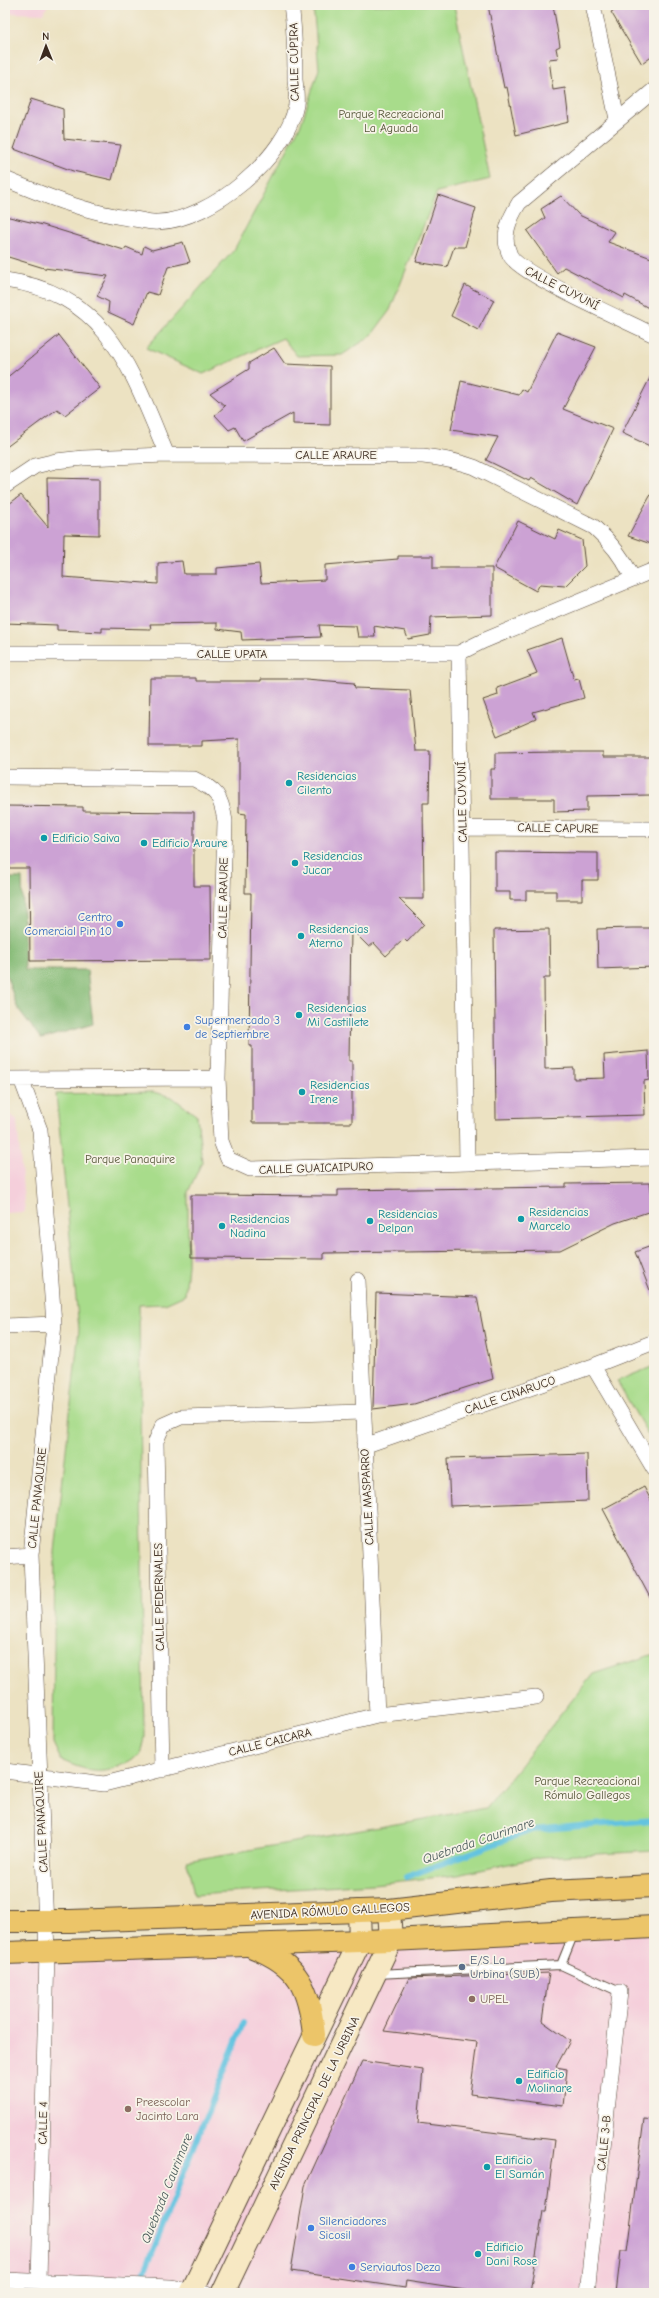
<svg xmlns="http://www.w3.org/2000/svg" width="659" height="2298" font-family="'Comic Neue',sans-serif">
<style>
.built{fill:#f5cfdb}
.green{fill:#a8dc8b;stroke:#728354}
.forest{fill:#86bc77;stroke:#60734a}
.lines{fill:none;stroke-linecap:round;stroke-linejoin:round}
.stream{stroke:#62c3e0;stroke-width:6}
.building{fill:#cca2d4}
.service-casing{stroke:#564637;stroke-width:10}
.minor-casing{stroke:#564637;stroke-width:16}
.secondary-casing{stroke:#564637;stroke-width:24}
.primary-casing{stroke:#564637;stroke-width:24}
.service{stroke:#fff;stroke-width:8}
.minor{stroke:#fff;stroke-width:15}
.secondary{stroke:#f7e8c3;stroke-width:22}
.primary{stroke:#ecc569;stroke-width:22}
.culture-dot{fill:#0f9aa8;stroke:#f7f3e8;stroke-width:1.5}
.shop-dot{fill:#3f7fe0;stroke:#f7f3e8;stroke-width:1.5}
.service-dot{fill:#5c6f8a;stroke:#f7f3e8;stroke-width:1.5}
.education-dot{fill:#8d6e63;stroke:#f7f3e8;stroke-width:1.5}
.labels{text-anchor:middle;stroke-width:3.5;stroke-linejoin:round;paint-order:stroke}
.street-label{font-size:12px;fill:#3b2a1e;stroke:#f7f3e8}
.park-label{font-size:12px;fill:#565639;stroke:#f7f3e8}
.culture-label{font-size:12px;fill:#0d838f;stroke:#f7f3e8;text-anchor:start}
.shop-label{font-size:12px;fill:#366cbe;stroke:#f7f3e8;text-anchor:start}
.service-label{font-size:12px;fill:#4e5e75;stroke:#f7f3e8;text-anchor:start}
.education-label{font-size:12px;fill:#785e54;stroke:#f7f3e8;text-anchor:start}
.water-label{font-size:13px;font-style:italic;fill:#475858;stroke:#f7f3e8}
</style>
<rect width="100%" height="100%" fill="#f7f3e8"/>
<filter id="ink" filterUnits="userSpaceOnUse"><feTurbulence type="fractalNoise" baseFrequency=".025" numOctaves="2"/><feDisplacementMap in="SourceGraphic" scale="8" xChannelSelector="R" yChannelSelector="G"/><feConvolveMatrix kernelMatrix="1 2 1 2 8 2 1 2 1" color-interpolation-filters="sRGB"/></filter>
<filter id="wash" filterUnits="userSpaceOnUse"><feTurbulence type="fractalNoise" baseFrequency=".012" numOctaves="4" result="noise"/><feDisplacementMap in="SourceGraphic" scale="16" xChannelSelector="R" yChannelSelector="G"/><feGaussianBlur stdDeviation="0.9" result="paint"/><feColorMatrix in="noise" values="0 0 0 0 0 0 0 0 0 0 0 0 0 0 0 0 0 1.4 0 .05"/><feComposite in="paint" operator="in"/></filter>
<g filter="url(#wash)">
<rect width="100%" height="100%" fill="#ece2c2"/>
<!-- built -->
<path class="built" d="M5,5H48L43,14L5,13Z
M5,1110L17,1120L25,1212L5,1213Z
M654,1933V2293H5V1956L213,1951L446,1949Z"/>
<!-- green -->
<path class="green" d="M313,5H454L490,179L437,192L390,310L371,336L342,355L297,356L283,338L203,374L146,348L234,250L301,124L319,69Z
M153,1092L172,1097L197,1116L202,1162L188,1192V1265L185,1295L165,1304L139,1305L144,1737L140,1755C108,1774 94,1775 61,1760L53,1743L55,1552L79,1329L56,1094Z
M654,1366V1445L617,1381Z
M654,1654V1851L540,1857L458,1875L373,1884L194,1895L187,1861L486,1808L593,1674Z"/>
<!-- forest -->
<path class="forest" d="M5,878H22L25,970H87L93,1024L41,1039L17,1007L5,971Z"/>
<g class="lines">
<!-- stream -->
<path class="stream" d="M406,1877L532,1830L654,1820
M139,2286L243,2023"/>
</g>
<g id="blocks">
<!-- building -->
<path class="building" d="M488,5H553L560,46L556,48L558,58L549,59L553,90L565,88L569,122L516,135L507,87L504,88Z
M624,5H654V55L642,64L611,12Z
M31,99L63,109L64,139L121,145L112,180L73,171L14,149Z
M438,195L476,208L465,247H454L447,267L416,262Z
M561,196L579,215L615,232L608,242L654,259V311L625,295L624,298L564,267L557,273L527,231L545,218L541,209Z
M5,216L43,225L124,250L126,247L142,254L144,246L152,250L183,242L190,262L168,267L158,295L147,292L134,324L108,312L109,302L97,296L108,276L44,268L5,256Z
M465,285L494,300L478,330L451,316Z
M557,332L596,347L563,409L613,429L577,505L531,478L529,481L486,460L498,437L451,430L461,381L519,395L522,389L527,392Z
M59,335L100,388L65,415L57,409L5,448V379Z
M274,348L285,364L330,366V425L293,424V413L243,441L235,427L229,430L215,415L225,406L210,393L249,369V363Z
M654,370V448L622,433Z
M47,478L99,479V535L64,534L63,577L158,584V563L182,561L184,574H217V568L259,564L261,583L325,580V565L398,559V556H433V568H492V615L431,617L430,635L408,639L405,631L374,626L375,637H358L356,626L319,625L321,637L242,640L241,632L217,629V623L150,624L151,629L102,628V632L57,630V625L5,623V507L21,495L48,527Z
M654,489V545L628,536Z
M518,521L555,539L559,530L582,540L585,566L565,586L540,584L536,591L494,568Z
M562,638L574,680L579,679L584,698L533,712L536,719L497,736L483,700L498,695L497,688L537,673L527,650Z
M150,678H196V681H261V679H306L354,683L355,688L410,690L416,751H430L429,803H423L424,899H399L424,924L407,942L404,939L386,956L374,943L369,947L351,929L349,1061H352V1123H252V1046H249L251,893H245L246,814L239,813V739L202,741V746H149Z
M558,752H603V757H651V795L587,796V811L554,812V799H491V769H495V753Z
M5,806L83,807V811L194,812V886H210L211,960L30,961L29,868H5Z
M495,852L598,853V880H582V900H556V891H526V900H510V892H495Z
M632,928H654V967L598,969L597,929Z
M549,929L550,978H544L545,1069L574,1068V1079L605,1078L604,1055L648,1051L649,1080L644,1081L645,1115L496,1119L494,930Z
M650,1183L654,1210L615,1223L560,1250L324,1253V1259L191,1258V1195L338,1196V1190L566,1187V1184Z
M654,1245V1298H653L635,1252Z
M376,1293L477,1297L493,1379L414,1404L373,1409Z
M587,1454L588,1501L450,1506L448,1458Z
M644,1487L654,1506V1605L603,1509Z
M549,1973L542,2021L570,2041L556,2067L567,2069L563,2106L470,2094L477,2042L384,2031L409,1978Z
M362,2061L423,2070L418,2123L555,2140L546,2211H543L530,2293H484L406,2281L405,2288L291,2271L305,2186Z
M644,2119L654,2120V2293H616L621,2251H627Z"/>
</g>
</g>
<g filter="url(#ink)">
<use href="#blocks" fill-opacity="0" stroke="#564637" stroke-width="1"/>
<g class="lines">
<defs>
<path id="service" d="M561,1965L574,1933
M377,1974L561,1965L620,1992"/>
<path id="minor" d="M593,5L617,119
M654,90L519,203C509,219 501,237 510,255C518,274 629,322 654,335
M5,179C48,197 87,213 134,219C142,220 151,223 158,222C211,220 287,157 296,105C297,97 296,88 295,80C295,55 295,30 291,5
M5,280C109,294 131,370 167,455
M5,486L35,466L56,461L83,458L167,455L423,456C441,458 457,461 474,467L594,527C611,542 623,558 633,578
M5,653H459L483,641L654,570
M459,653L467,1163
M5,777L194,779C217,790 221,796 225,821L218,1078
M462,828L654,829
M5,1079L218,1078L221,1141L228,1159L250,1169L654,1158
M21,1079L40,1130L54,1324L31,1555L47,1952L39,2281L35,2293
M358,1280L377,1715
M5,1326L54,1324
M593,1366L654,1469
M364,1446L593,1366L654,1342
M5,1557L31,1555
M162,1770L156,1441L163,1425L181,1417L363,1412
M5,1771L104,1784L377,1715L536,1697
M5,2280L170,2287L207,2293
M587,2293L620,1992"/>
<path id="secondary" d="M191,2293L360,1941L359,1911
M223,2293L391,1940L389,1910"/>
<path id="primary" d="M5,1921H70L389,1910L551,1891L654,1886
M253,1947C299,1965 309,1988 314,2035
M5,1953L391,1940L654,1927"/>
</defs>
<!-- service casing -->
<use href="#service" class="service-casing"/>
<!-- minor casing -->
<use href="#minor" class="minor-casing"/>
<!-- secondary casing -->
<use href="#secondary" class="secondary-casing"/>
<!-- primary casing -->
<use href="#primary" class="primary-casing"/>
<!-- service -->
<use href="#service" class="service"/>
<!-- minor -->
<use href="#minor" class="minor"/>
<!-- secondary -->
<use href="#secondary" class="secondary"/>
<!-- primary -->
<use href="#primary" class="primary"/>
</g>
</g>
<!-- markers -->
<g class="culture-dot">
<circle cx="289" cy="783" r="4"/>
<circle cx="44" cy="838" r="4"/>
<circle cx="144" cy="843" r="4"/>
<circle cx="295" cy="863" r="4"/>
<circle cx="301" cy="936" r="4"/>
<circle cx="299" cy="1015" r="4"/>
<circle cx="302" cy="1092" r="4"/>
<circle cx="521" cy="1219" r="4"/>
<circle cx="370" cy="1221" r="4"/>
<circle cx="222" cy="1226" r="4"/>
<circle cx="519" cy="2081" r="4"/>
<circle cx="487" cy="2167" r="4"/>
<circle cx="478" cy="2254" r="4"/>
</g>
<g class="shop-dot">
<circle cx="120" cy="924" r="4"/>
<circle cx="187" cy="1027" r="4"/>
<circle cx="311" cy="2228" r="4"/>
<circle cx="352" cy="2267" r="4"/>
</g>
<circle class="service-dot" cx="462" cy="1967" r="4"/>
<g class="education-dot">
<circle cx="472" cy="1999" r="4"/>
<circle cx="128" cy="2109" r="4"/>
</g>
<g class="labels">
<!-- street labels -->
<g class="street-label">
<text transform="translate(294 62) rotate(-91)" y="4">CALLE CÚPIRA</text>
<text transform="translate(562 288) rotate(27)" y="4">CALLE CUYUNÍ</text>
<text x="336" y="459">CALLE ARAURE</text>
<text x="232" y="658">CALLE UPATA</text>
<text transform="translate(462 802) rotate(-91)" y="4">CALLE CUYUNÍ</text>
<text transform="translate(558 828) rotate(1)" y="4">CALLE CAPURE</text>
<text transform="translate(223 898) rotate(-89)" y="4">CALLE ARAURE</text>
<text transform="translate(316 1168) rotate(-2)" y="4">CALLE GUAICAIPURO</text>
<text transform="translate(510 1395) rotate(-19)" y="4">CALLE CINARUCO</text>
<text transform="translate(367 1497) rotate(-93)" y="4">CALLE MASPARRO</text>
<text transform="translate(37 1498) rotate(-84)" y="4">CALLE PANAQUIRE</text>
<text transform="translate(159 1597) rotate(-91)" y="4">CALLE PEDERNALES</text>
<text transform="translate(270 1742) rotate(-14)" y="4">CALLE CAICARA</text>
<text transform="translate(41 1822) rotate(-93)" y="4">CALLE PANAQUIRE</text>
<text transform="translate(330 1911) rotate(-3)" y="4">AVENIDA RÓMULO GALLEGOS</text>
<text transform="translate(314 2103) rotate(-64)" y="4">AVENIDA PRINCIPAL DE LA URBINA</text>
<text transform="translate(43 2123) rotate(-89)" y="4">CALLE 4</text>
<text transform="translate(604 2143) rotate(-84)" y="4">CALLE 3-B</text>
</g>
<!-- park labels -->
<g class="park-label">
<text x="391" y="118">Parque Recreacional<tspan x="391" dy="14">La Aguada</tspan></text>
<text x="130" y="1163">Parque Panaquire</text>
<text x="587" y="1785">Parque Recreacional<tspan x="587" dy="14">Rómulo Gallegos</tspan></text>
</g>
<!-- culture labels -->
<g class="culture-label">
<text x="297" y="780">Residencias<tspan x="297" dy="14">Cilento</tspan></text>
<text x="52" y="842">Edificio Saiva</text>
<text x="152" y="847">Edificio Araure</text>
<text x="303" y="860">Residencias<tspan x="303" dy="14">Jucar</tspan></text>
<text x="309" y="933">Residencias<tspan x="309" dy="14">Aterno</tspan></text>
<text x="307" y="1012">Residencias<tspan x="307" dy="14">Mi Castillete</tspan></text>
<text x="310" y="1089">Residencias<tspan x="310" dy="14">Irene</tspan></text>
<text x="529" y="1216">Residencias<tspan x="529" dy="14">Marcelo</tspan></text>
<text x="378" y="1218">Residencias<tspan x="378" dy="14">Delpan</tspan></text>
<text x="230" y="1223">Residencias<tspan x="230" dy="14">Nadina</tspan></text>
<text x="527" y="2078">Edificio<tspan x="527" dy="14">Molinare</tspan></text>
<text x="495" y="2164">Edificio<tspan x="495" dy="14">El Samán</tspan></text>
<text x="486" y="2251">Edificio<tspan x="486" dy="14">Dani Rose</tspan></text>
</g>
<!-- shop labels -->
<g class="shop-label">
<text x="112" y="921" text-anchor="end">Centro<tspan x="112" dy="14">Comercial Pin 10</tspan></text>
<text x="195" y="1024">Supermercado 3<tspan x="195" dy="14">de Septiembre</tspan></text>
<text x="319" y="2225">Silenciadores<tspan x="319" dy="14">Sicosil</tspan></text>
<text x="360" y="2271">Serviautos Deza</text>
</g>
<!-- service labels -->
<g class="service-label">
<text x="470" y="1964">E/S La<tspan x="470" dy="14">Urbina (SUB)</tspan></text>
</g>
<!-- education labels -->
<g class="education-label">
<text x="480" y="2003">UPEL</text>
<text x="136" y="2106">Preescolar<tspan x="136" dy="14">Jacinto Lara</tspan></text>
</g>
<!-- water labels -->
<g class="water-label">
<text transform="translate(478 1840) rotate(-19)" y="5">Quebrada Caurimare</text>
<text transform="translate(166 2188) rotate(-68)" y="5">Quebrada Caurimare</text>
</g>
</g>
<!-- margin -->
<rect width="659" height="2298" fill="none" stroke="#f7f3e8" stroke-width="20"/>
<!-- north arrow -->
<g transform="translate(46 46) rotate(359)" stroke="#f7f3e8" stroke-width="3" paint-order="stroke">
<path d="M0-3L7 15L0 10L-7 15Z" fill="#3b2a1e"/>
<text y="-6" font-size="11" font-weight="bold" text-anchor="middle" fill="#3b2a1e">N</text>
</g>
</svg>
